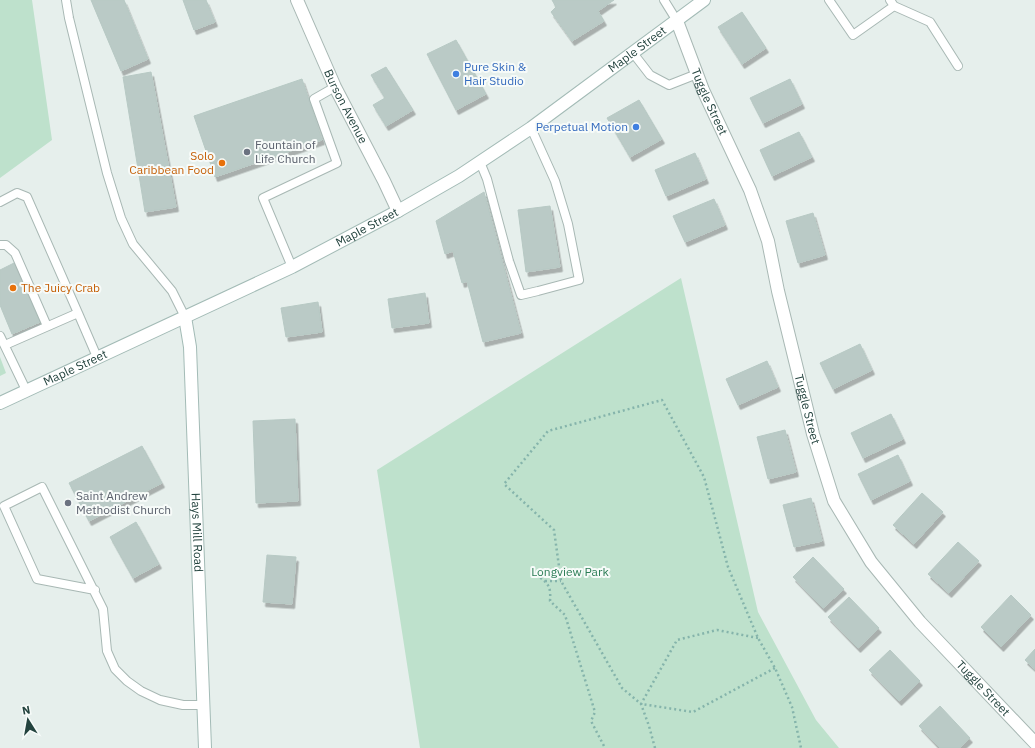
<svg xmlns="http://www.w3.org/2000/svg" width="1035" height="748" font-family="'IBM Plex Sans',sans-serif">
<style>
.green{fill:#bee1cc}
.building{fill:#bacac6;stroke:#b7c9c4;filter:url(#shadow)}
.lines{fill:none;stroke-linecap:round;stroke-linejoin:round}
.lane-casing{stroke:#a8b8b4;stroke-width:10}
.street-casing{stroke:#a8b8b4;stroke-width:14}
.secondary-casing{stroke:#a3bbb6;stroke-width:14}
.path{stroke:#85b4ab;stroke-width:2.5;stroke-dasharray:2 3;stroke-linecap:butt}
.lane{stroke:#fff;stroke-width:8}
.street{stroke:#fff;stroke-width:12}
.secondary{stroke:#fff;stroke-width:12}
.shop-dot{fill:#3f7fe0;stroke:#f7fbf9;stroke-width:1.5}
.worship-dot{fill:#6b7280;stroke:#f7fbf9;stroke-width:1.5}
.food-dot{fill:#e8710a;stroke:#f7fbf9;stroke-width:1.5}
.labels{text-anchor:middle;stroke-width:4;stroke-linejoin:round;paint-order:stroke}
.street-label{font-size:12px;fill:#23433e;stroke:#f7fbf9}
.shop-label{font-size:12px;fill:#366cbe;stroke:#f7fbf9;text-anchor:start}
.worship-label{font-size:12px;fill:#5b616d;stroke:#f7fbf9;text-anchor:start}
.food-label{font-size:12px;fill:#c56008;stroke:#f7fbf9;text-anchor:end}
.park-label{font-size:12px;fill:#2b7c55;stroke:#f7fbf9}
</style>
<defs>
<filter id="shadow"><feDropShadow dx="2.5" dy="4.5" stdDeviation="0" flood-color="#0004"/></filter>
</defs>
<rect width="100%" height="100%" fill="#e6efec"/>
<!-- green -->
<path class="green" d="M0,0H32L52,140L0,178Z
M681,278L758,612L816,720L839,748H420L377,470Z
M0,357L6,373L0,376Z"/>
<!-- building -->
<path class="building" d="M91,0H124L148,59L121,71Z
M183,0H206L215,22L194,30Z
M552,0H614L598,11L604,21L572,41L551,12L556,7Z
M742,12L766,48L742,64L718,27Z
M456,40L486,94L456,110L427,54Z
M386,67L413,110L386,126L373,105L385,98L371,75Z
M151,72L176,207L145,212L123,77Z
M302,79L322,140L215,177L194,116Z
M790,79L802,104L763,123L750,98Z
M639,100L662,139L630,157L607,118Z
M799,132L812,157L772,176L760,150Z
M695,153L706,179L666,196L655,170Z
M484,192L521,333L483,342L467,281L462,283L453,251L445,254L436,221Z
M714,199L725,225L685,242L673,216Z
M550,206L560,267L526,272L518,210Z
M813,213L825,255L798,263L786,221Z
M14,263L40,322L12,334L0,305V270Z
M425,293L429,323L392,328L388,299Z
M318,302L322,332L286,337L281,308Z
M860,344L872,370L833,389L820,363Z
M767,361L778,387L738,405L726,379Z
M891,414L903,439L863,458L851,433Z
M295,419L298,501L256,503L253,421Z
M785,430L796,472L768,479L757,437Z
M142,446L162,483L89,521L69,483Z
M898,455L910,481L871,500L858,474Z
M922,493L943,512L914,544L893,525Z
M811,498L822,541L794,547L783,505Z
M136,522L159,564L133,578L110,537Z
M958,542L979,561L949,593L928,574Z
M267,555L296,557L292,604L263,602Z
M813,557L844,589L823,608L793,577Z
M1011,595L1031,615L1001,647L981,627Z
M849,597L879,628L858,648L828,617Z
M1035,649V669L1025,660Z
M890,650L920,681L899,701L869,670Z
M940,706L970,738L959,748H940L919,726Z"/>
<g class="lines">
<defs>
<path id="lane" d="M66,0L69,18L107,173L121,218L133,244L172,291L185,317
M664,0L677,21
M829,0L853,35L894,6L890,0
M894,6L930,22L958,66
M633,53L650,75L669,85L697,74
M480,162L487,179L509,261L521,295L538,291L579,280L568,224L555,181L531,128
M0,202L17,193L27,197L78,313
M0,245H6L15,253L47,326
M292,267L263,198L337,163L314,99L335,87
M0,336L26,390
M5,345L78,313L97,357
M95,590L37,579L4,506L42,487L103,609L107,651L115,669L127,681L141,691L160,700L183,705H203"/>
<g id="street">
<path id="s1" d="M297,0L335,87L384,181L398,211"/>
<path id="s2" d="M677,21L703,90L750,190L768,241L778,291L813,434L834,501L871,562L920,622L1035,743"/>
</g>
<g id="secondary">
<path id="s3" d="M185,317L190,347L205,748"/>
<path id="s4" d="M0,403L292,267L398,211L459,176L531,128L704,0"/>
</g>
</defs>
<!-- lane casing -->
<use href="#lane" class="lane-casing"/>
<!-- street casing -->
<use href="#street" class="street-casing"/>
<!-- secondary casing -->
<use href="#secondary" class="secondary-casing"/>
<!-- path -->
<path class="path" d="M536,575C549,583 551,587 550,601L565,615L595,712L591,721L605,748
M545,581H561
M758,638L717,630L677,640L641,704L693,712L775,668
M655,748L649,726L641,704L622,688L561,581L554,530L504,484L548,431L662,400L704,477L728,567L758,638L775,668L792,707L801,748"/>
<!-- lane -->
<use href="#lane" class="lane"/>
<!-- street -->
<use href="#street" class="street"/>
<!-- secondary -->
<use href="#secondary" class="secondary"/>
</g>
<!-- markers -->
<g class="shop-dot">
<circle cx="456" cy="74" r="4"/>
<circle cx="636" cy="127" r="4"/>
</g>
<g class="worship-dot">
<circle cx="247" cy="152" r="4"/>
<circle cx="68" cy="503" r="4"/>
</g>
<g class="food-dot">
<circle cx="222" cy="163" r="4"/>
<circle cx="13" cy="288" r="4"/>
</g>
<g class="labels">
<!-- street labels -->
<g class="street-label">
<text dy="4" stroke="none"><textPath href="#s4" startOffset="731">Maple Street</textPath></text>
<text dy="4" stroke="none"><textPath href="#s2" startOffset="87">Tuggle Street</textPath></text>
<text dy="4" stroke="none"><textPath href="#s1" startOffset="117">Burson Avenue</textPath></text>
<text dy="4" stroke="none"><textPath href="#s4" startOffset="407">Maple Street</textPath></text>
<text dy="4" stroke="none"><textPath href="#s4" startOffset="83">Maple Street</textPath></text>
<text dy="4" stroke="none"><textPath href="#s2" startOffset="411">Tuggle Street</textPath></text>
<text dy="4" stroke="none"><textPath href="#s3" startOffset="216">Hays Mill Road</textPath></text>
<text dy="4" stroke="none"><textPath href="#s2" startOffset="747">Tuggle Street</textPath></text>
</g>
<!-- shop labels -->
<g class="shop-label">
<text x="464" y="71">Pure Skin &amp;<tspan x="464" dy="14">Hair Studio</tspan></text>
<text x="628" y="131" text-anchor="end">Perpetual Motion</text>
</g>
<!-- worship labels -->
<g class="worship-label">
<text x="255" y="149">Fountain of<tspan x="255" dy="14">Life Church</tspan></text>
<text x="76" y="500">Saint Andrew<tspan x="76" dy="14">Methodist Church</tspan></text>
</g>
<!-- food labels -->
<g class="food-label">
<text x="214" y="160">Solo<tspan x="214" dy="14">Caribbean Food</tspan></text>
<text x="21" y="292" text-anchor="start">The Juicy Crab</text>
</g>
<!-- park labels -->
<g class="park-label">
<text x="570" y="576">Longview Park</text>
</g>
</g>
<!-- north arrow -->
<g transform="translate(28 720) rotate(349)" stroke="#f7fbf9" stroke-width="3" paint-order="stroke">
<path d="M0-3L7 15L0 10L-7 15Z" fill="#23433e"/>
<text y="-6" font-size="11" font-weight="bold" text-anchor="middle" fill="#23433e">N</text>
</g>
</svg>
